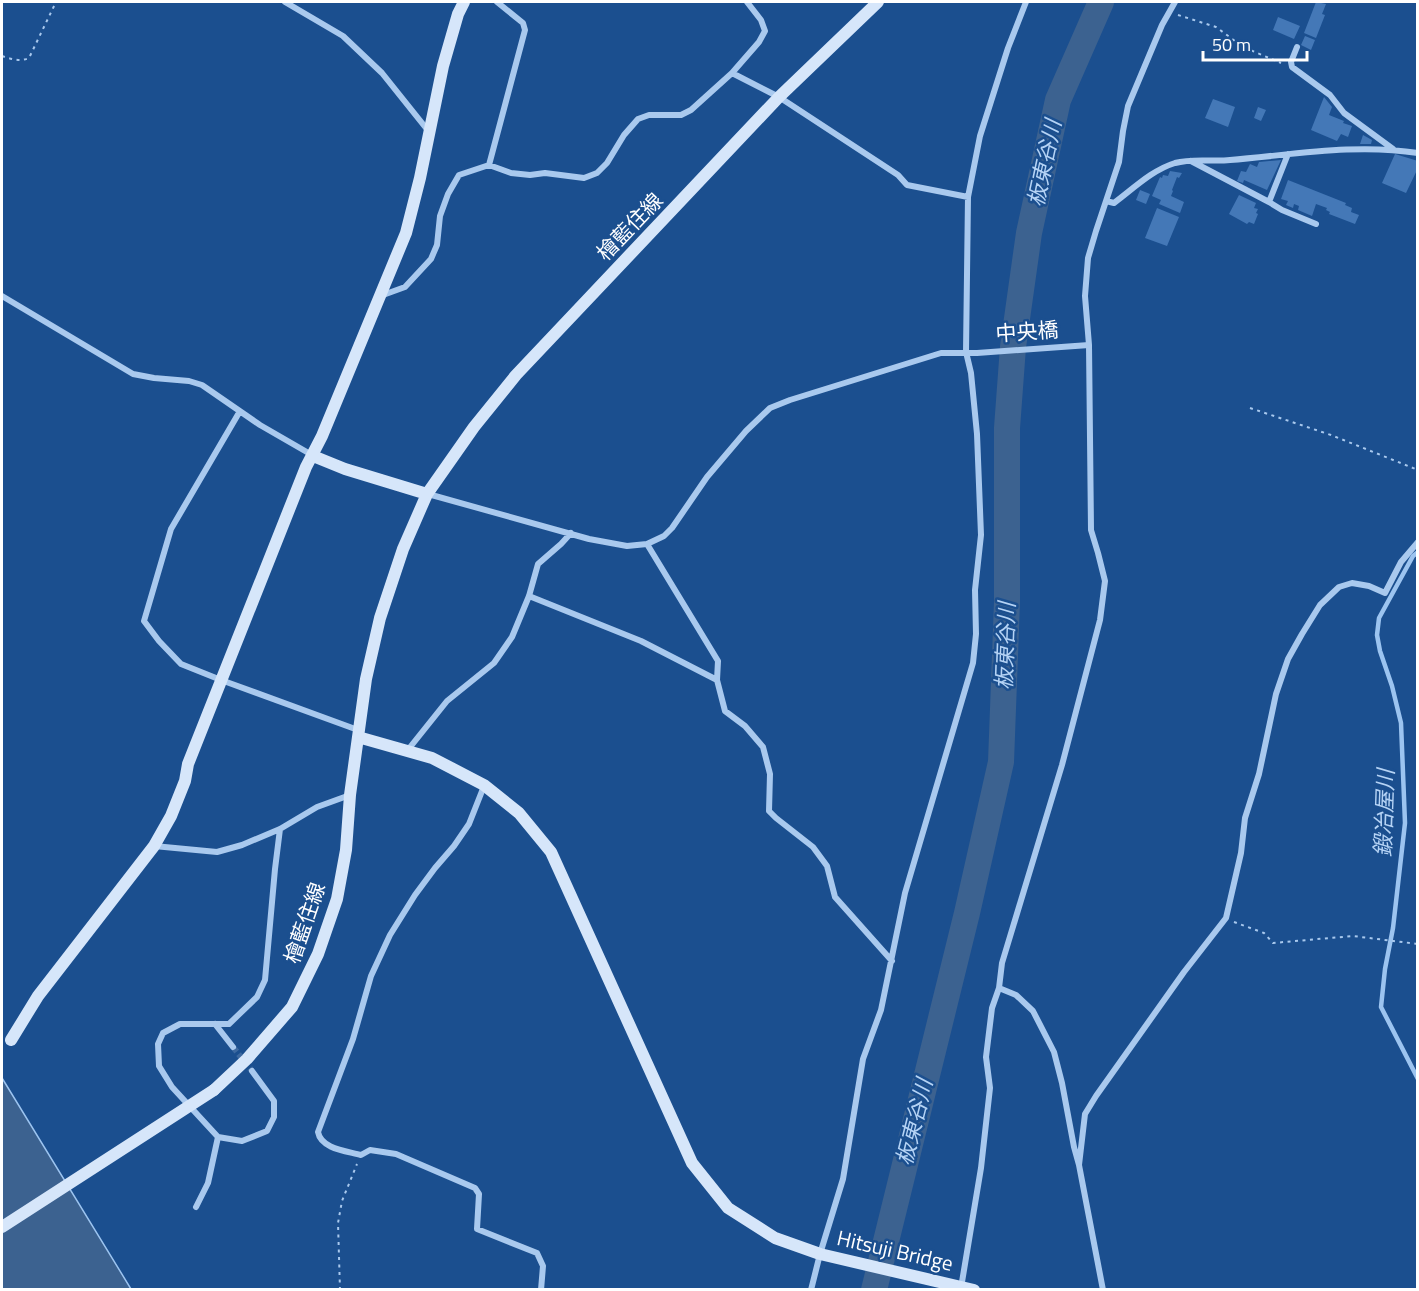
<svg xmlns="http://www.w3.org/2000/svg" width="1419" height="1291" font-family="'Titillium Web','Noto Sans JP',sans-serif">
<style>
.water{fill:#3c6290;stroke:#9cc4f0;stroke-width:1.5}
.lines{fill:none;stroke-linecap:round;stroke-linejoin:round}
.stream{stroke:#9cc4f0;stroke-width:4.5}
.river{stroke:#3c6290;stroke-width:26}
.building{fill:#4478b7}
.street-tunnel{stroke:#3d69a0;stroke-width:6;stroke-dasharray:6 3;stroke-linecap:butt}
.path{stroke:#a9c9ee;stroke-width:2;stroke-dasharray:3 4.5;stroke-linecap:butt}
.street{stroke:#a9c9ee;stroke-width:6}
.secondary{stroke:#d6e6fa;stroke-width:12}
.secondary-bridge{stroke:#d6e6fa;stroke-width:12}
.labels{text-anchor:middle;stroke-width:5;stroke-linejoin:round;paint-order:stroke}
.street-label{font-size:21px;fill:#fff;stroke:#1b4f8f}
.water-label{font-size:22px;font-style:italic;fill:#b5d3f5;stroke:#1b4f8f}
</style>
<rect width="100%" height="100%" fill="#1b4f8f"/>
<!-- water -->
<path class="water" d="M2,1078L131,1289H2Z"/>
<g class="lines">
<!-- stream -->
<path class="stream" d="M1418,552L1413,556L1379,618L1377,635L1380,651L1392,686L1401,723L1405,823L1393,928L1385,969L1381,1007L1418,1079"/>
<!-- river -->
<path class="river" d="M874,1290L967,913L1001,762L1007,602V428L1013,347L1029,233L1058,100L1101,2"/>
</g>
<!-- building -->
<path class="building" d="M1316,2L1326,4L1322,14L1325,15L1316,38L1304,33Z
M1278,17L1300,26L1294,39L1273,30Z
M1305,36L1315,40L1311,50L1301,45Z
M1324,97L1332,107L1329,115L1344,121L1343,123L1352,126L1348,137L1341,134L1337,141L1311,130Z
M1213,99L1235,107L1228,127L1205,118Z
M1258,107L1266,110L1261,121L1254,118Z
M1363,135L1372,140L1371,144H1360Z
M1395,154L1418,161V168L1406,193L1382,183Z
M1281,160L1267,190L1244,180L1243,183L1237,181L1241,171L1246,172L1250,164L1257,167L1259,162Z
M1170,171L1182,173L1179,178L1177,177L1172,190L1173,191L1171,196L1184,202L1180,213L1159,204L1161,200L1152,196L1160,177L1162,178L1163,175L1168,176Z
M1288,180L1346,203L1345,205L1352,208L1351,212L1359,215L1355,224L1329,214L1330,212L1326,210L1327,208L1316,204L1312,216L1298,210L1299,206L1294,204L1293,208L1286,205L1288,201L1281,199Z
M1140,190L1150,194L1146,204L1136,200Z
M1239,195L1256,203L1254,208L1258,209L1256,213L1258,214L1254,224L1249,222L1247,224L1229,214Z
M1157,208L1179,217L1167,246L1145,238Z"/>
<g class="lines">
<!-- street-tunnel -->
<path class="street-tunnel" d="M233,1047L252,1071"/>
<!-- path -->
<path class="path" d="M1178,15L1216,27L1243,47L1281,63
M2,56C11,59 20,62 29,58L56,2
M1250,408L1331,435L1418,470
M1234,922L1264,933L1273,943L1353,936L1418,944
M340,1290L338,1223L342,1201L357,1164"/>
<!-- street -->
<path class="street" d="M285,2L343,36L382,73L430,133
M1297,47L1291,62L1292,67L1330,95L1344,113L1393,149
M732,73L779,97L898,175L907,185L968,197
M1191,161L1269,202L1288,154
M489,165L525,30L523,23L497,2
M1106,201L1114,203C1133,189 1152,170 1175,163C1193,158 1212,162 1230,160C1292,155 1355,143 1418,153
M1269,202L1282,210L1316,224
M383,295L405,287L431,259L437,245L440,216L448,194L459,175L489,165L511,173L530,175L545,173L584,178L597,173L607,163L624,135L638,119L649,115H681L691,110L732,73L759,42L765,31L761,20L747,2
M2,296L133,374L154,378L189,381L202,385L260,425L312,455
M240,411L171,529L144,621L159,641L181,664L221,680L358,730
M428,494L589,539L627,546L647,544L664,536L672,528L707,477L746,431L770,408L790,400L941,353H977L1089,345
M647,544L718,661L717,680
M529,596L641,641L717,680L725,711L745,726L763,747L770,774L769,811L776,818L813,847L827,866L835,897L892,961
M407,751L447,701L494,663L512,637L529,596L538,564L561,544L571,533
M484,786L469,824L454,846L435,868L415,895L390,935L371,976L353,1039L318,1132C321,1149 347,1151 361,1155L370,1150L396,1154L475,1188L479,1194L477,1229L537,1253L543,1266L541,1290
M154,846L217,852L242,845L280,829L317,807L350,795
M999,988L1016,995L1033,1011L1054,1052L1062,1083L1074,1147L1079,1165L1103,1290
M215,1024L233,1047
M218,1137L172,1087L159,1066L158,1044L163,1033L180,1024H229L257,997L265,980L275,869L280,829
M1079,1165L1085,1114L1096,1096L1184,972L1226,918L1241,853L1245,818L1259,774L1276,694L1288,659L1302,634L1320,605L1339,587L1352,583L1369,586L1385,593L1401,562L1418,542
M196,1207L208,1183L218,1137L242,1141L267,1131L274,1117V1101L252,1071
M961,1288L981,1168L990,1088L986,1057L992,1008L999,988L1002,963L1062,765L1100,620L1105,581L1098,553L1091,530L1089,345L1085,296L1088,258L1096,231L1119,162L1123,131L1128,106L1162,25L1175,2
M811,1290L820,1254L843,1179L863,1059L881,1010L905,893L973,663L976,634L975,590L981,535L977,434L971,373L966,352L968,197L980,136L1008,48L1026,2"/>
<!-- secondary -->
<path class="secondary" d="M313,456L345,469L427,494
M358,737L432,758L484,785L519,813L551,852L692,1163L728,1208L775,1238L820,1254L974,1290
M11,1040L38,996L154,846L171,816L185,781L188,764L306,467L322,436L406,233L420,178L443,66L458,14L464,2
M214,1090L247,1059L292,1007L318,954L337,899L346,850L350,795L366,679L380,618L403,549L427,494L474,427L516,375L779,97L878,2"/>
<!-- secondary-bridge -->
<path class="secondary-bridge" d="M2,1227L214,1090"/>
</g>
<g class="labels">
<!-- street labels -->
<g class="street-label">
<text transform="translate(630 227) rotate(-46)" y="7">檜藍住線</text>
<text transform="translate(1027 332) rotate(-4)" y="7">中央橋</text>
<text transform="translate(305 923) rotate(-71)" y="7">檜藍住線</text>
<text transform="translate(895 1251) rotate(13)" y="7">Hitsuji Bridge</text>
</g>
<!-- water labels -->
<g class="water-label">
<text transform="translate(1044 163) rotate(-78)" y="8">板東谷川</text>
<text transform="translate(1005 646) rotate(-88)" y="8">板東谷川</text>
<text transform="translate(1384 813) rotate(-88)" y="8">鍛冶屋川</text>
<text transform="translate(914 1122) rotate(-76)" y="8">板東谷川</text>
</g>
</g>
<!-- border -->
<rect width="1419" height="1291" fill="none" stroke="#ffffff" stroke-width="6"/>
<!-- scale -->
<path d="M1203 51v9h104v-9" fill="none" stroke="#ffffff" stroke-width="3"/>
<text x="1212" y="51" font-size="18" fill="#ffffff" stroke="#1b4f8f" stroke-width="4.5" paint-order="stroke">50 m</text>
</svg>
